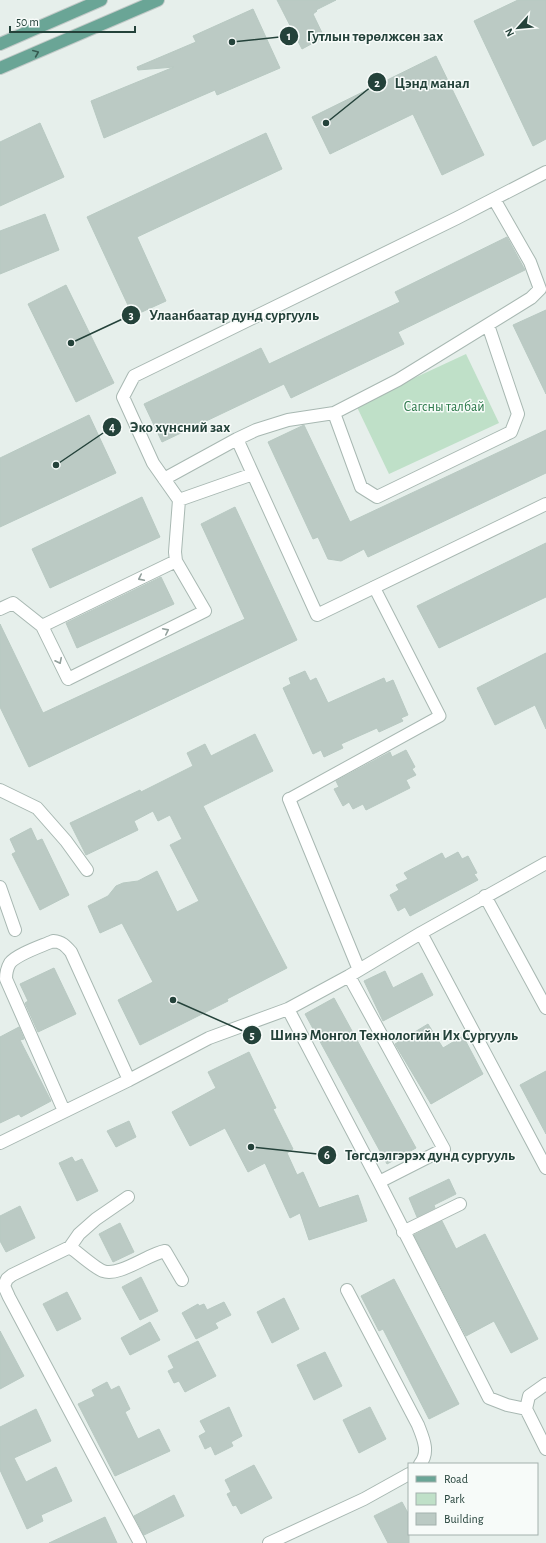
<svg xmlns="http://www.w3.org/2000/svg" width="546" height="1543" font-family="'Alegreya Sans',sans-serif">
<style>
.green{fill:#bfe0c8}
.building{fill:#bbcac4;stroke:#b8c9c2}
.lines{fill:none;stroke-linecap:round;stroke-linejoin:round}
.pedestrian-casing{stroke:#a8b8b2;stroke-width:13}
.minor-casing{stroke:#a8b8b2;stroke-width:14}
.primary-casing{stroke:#c2cac8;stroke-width:14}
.pedestrian{stroke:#fff;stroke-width:11}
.minor{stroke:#fff;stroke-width:12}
.primary{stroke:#6aa596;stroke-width:12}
.oneway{stroke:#365b51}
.oneway2{stroke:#92a09c}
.labels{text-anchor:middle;stroke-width:3;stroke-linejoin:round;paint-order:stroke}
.park-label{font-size:14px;fill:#2d7a4b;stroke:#f7fbf9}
.leader{fill:none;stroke:#24423a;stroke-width:1.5}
.callout-dot{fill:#24423a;stroke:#f7fbf9;stroke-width:1.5}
.mark-label{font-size:12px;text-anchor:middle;font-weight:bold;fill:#fff}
.callout-label{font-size:15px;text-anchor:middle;font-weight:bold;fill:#24423a;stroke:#f7fbf9;stroke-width:3;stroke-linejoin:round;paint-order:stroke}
</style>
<rect width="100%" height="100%" fill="#e6efeb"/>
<!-- green -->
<path class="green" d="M466,354L499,423L389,474L356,405Z"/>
<!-- building -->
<path class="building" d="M277,0H336L316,10L317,11L313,14L324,37L302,49Z
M518,0H546V139L533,146L474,21Z
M253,9L280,68L217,95L215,90L104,138L91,101L174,67L138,70L137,67L196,42L193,36Z
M436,56L484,155L442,175L413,114L330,154L312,117Z
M40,123L64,177L0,206V142Z
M266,133L282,169L137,237L166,301L133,316L87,217Z
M45,214L59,250L0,274V231Z
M507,237L525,270L398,332L404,344L291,398L284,384L162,442L144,404L261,348L269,364L400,302L395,292Z
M66,285L114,383L76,402L28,304Z
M546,310V394L513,325Z
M89,415L116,473L0,527V458Z
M304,425L350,522L546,430V473L368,557L364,549L341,561L328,559L318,537L313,539L268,442Z
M142,497L160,537L50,588L32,549Z
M235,507L297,640L29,767L0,707V624L43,713L245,619L201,524Z
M546,543V597L439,648L417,606Z
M161,577L174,604L77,648L66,623Z
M546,653V729L535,705L495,725L477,688Z
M305,671L310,681L316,678L328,703L384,678L386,683L393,680L408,715L401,718L403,721L379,732L377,728L341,744L343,748L324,757L321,750L313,754L283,688L291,684L289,678Z
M255,734L273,771L203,806L287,968L227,999L228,1001L140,1045L118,1000L153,982L122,923L100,933L88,906L108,896L116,886L123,883L138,881L157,871L177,912L199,901L170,845L182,839L170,815L158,821L153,811L134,821L138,830L86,855L70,823L140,790L141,792L193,766L187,753L205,744L211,756Z
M406,750L415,767L412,769L416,775L406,780L410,788L366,810L363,804L353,809L349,802L343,806L334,789L339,787L336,781L390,752L392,757Z
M31,828L37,841L42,839L69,895L40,910L12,854L16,852L10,839Z
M458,852L462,859L468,856L477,873L474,874L478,880L410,916L405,907L398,911L390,895L399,890L396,885L408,879L404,873L442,853L445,859Z
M54,968L76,1014L38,1032L25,1003L28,1001L20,984Z
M385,971L393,988L422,973L433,995L383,1021L364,981Z
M334,998L416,1148L387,1164L305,1014Z
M428,1024L443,1048L463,1036L483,1074L431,1104L395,1044Z
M19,1027L24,1039L20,1040L51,1101L21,1117L19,1114L0,1123V1037Z
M249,1052L276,1108L273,1109L293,1149L287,1153L297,1175L303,1172L319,1208L358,1195L367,1221L309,1240L300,1213L290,1218L265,1163L248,1172L225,1128L190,1146L172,1112L216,1088L208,1072Z
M546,1071V1134L520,1085Z
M129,1121L136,1137L116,1147L107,1131Z
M72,1157L75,1162L82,1159L98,1191L77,1201L59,1163Z
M449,1179L456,1194L434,1205L435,1208L417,1217L409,1198Z
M20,1206L35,1238L6,1252L0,1241V1216Z
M442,1221L456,1249L485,1234L538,1339L511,1353L494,1321L466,1336L414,1235Z
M120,1223L134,1252L113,1262L99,1234Z
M141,1277L158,1311L140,1320L122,1287Z
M394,1279L459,1404L429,1419L383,1329L379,1331L361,1296Z
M67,1292L81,1319L57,1331L43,1304Z
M284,1298L299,1329L272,1343L257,1312Z
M224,1302L231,1315L215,1323L218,1328L196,1339L182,1313L198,1304L199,1306L204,1304L207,1310Z
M150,1322L160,1340L130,1355L121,1338Z
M0,1331L24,1376L0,1389Z
M198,1341L216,1376L185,1392L179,1381L174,1383L168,1371L174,1368L168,1356Z
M325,1352L342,1386L314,1400L297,1365Z
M107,1382L111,1390L119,1386L130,1409L125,1412L138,1439L159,1429L170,1451L115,1476L78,1404L95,1396L92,1390Z
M229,1407L242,1436L231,1442L233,1446L215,1455L211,1446L205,1449L199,1436L206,1432L200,1421Z
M370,1407L386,1439L359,1453L343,1420Z
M36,1409L51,1441L14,1458L26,1482L56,1467L72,1501L41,1515L43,1521L27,1529L0,1470V1427Z
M254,1465L272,1498L241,1514L236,1505L233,1506L227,1494L231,1492L225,1480Z
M174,1495L184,1516L144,1535L134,1516Z
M402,1502L409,1515V1543H388L374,1516Z
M105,1517L117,1543H49Z"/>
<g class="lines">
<defs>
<path id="pedestrian" d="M289,799L440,716L374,587"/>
<path id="minor" d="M334,413L361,487L377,497L511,432L518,414L488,325
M237,439L256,430L288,420L334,413L398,380L531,298L540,289L530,262L494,199
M164,479L237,439L317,615L546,504
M179,500L253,474
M0,609L13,603L42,626L68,679L205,611L176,561L175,552L179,500L153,463L123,397L134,376L457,218L546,172
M42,626L176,561
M0,790L37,808L66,841L87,870
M289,799L359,970
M0,887L15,930
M485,896L546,1008
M421,933L546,1168
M349,976L444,1149L379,1182
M288,1009L379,1182L489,1398L507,1405L526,1409
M64,1111L6,979C6,973 7,968 10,963C17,954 42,946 53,941C62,942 65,945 71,952L129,1080
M0,1143L129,1080L209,1038L288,1009L349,976L421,933L546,863
M128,1197L96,1219L79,1234L70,1247L12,1275L7,1279L4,1286L9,1297L140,1543
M403,1232L460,1204
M70,1247C77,1252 96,1269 103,1271C119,1277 148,1254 165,1251L182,1280
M347,1290L418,1425C423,1438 430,1452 420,1464
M546,1384L529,1396L526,1409L546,1449
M269,1543L364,1499L409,1474"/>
<path id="primary" d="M0,44L101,0
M0,68L158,0"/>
</defs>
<!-- pedestrian casing -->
<use href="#pedestrian" class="pedestrian-casing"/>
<!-- minor casing -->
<use href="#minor" class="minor-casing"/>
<!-- primary casing -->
<use href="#primary" class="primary-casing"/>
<!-- pedestrian -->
<use href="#pedestrian" class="pedestrian"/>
<!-- minor -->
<use href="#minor" class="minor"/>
<!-- primary -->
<use href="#primary" class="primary"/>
</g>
<!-- one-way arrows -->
<defs><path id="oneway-chevron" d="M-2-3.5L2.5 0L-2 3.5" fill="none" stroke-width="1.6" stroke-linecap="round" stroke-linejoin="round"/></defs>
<use class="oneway" href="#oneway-chevron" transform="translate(36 53) rotate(-23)"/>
<g class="oneway2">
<use href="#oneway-chevron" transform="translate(141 578) rotate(154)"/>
<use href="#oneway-chevron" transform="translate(166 631) rotate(-26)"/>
<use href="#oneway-chevron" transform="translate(59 661) rotate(64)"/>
</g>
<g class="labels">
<!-- park labels -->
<g class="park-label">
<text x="444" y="411">Сагсны талбай</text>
</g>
</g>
<!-- callouts -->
<path class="leader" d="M232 42L289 36M326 123L377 82M71 343L131 315M56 465L112 427M173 1000L252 1035M251 1147L327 1155"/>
<g class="callout-dot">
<circle cx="232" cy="42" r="4"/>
<circle cx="326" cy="123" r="4"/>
<circle cx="71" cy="343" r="4"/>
<circle cx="56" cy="465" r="4"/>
<circle cx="173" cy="1000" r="4"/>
<circle cx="251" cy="1147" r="4"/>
<circle cx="289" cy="36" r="10"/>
<circle cx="377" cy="82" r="10"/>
<circle cx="131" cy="315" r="10"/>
<circle cx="112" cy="427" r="10"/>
<circle cx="252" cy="1035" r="10"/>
<circle cx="327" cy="1155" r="10"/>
</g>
<g class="mark-label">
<text x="289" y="40">1</text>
<text x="377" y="87">2</text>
<text x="131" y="319">3</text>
<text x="112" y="431">4</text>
<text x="252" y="1039">5</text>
<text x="327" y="1159">6</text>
</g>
<g class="callout-label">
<text x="375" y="41">Гутлын төрөлжсөн зах</text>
<text x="432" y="88">Цэнд манал</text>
<text x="234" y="320">Улаанбаатар дунд сургууль</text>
<text x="180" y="432">Эко хүнсний зах</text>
<text x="394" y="1040">Шинэ Монгол Технологийн Их Сургууль</text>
<text x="430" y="1160">Төгсдэлгэрэх дунд сургууль</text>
</g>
<!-- legend -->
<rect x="408" y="1463" width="130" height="72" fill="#f7fbf9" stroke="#a3b1ad"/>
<rect x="416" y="1476" width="20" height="6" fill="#6aa596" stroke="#a3b1ad"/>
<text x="444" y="1483" font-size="12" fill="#24423a">Road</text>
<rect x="416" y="1493" width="20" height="12" fill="#bfe0c8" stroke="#a3b1ad"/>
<text x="444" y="1503" font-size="12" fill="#24423a">Park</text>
<rect x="416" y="1513" width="20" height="12" fill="#bbcac4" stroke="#a3b1ad"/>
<text x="444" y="1523" font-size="12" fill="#24423a">Building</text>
<!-- north arrow -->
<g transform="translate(518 28) rotate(243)" stroke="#f7fbf9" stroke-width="3" paint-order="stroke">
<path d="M0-3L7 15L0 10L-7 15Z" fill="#24423a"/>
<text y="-6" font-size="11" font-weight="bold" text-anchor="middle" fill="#24423a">N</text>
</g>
<!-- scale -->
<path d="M10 26v6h125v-6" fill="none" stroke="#24423a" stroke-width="2"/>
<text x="16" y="26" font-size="12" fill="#24423a" stroke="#f7fbf9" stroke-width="3" paint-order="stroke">50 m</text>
</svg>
